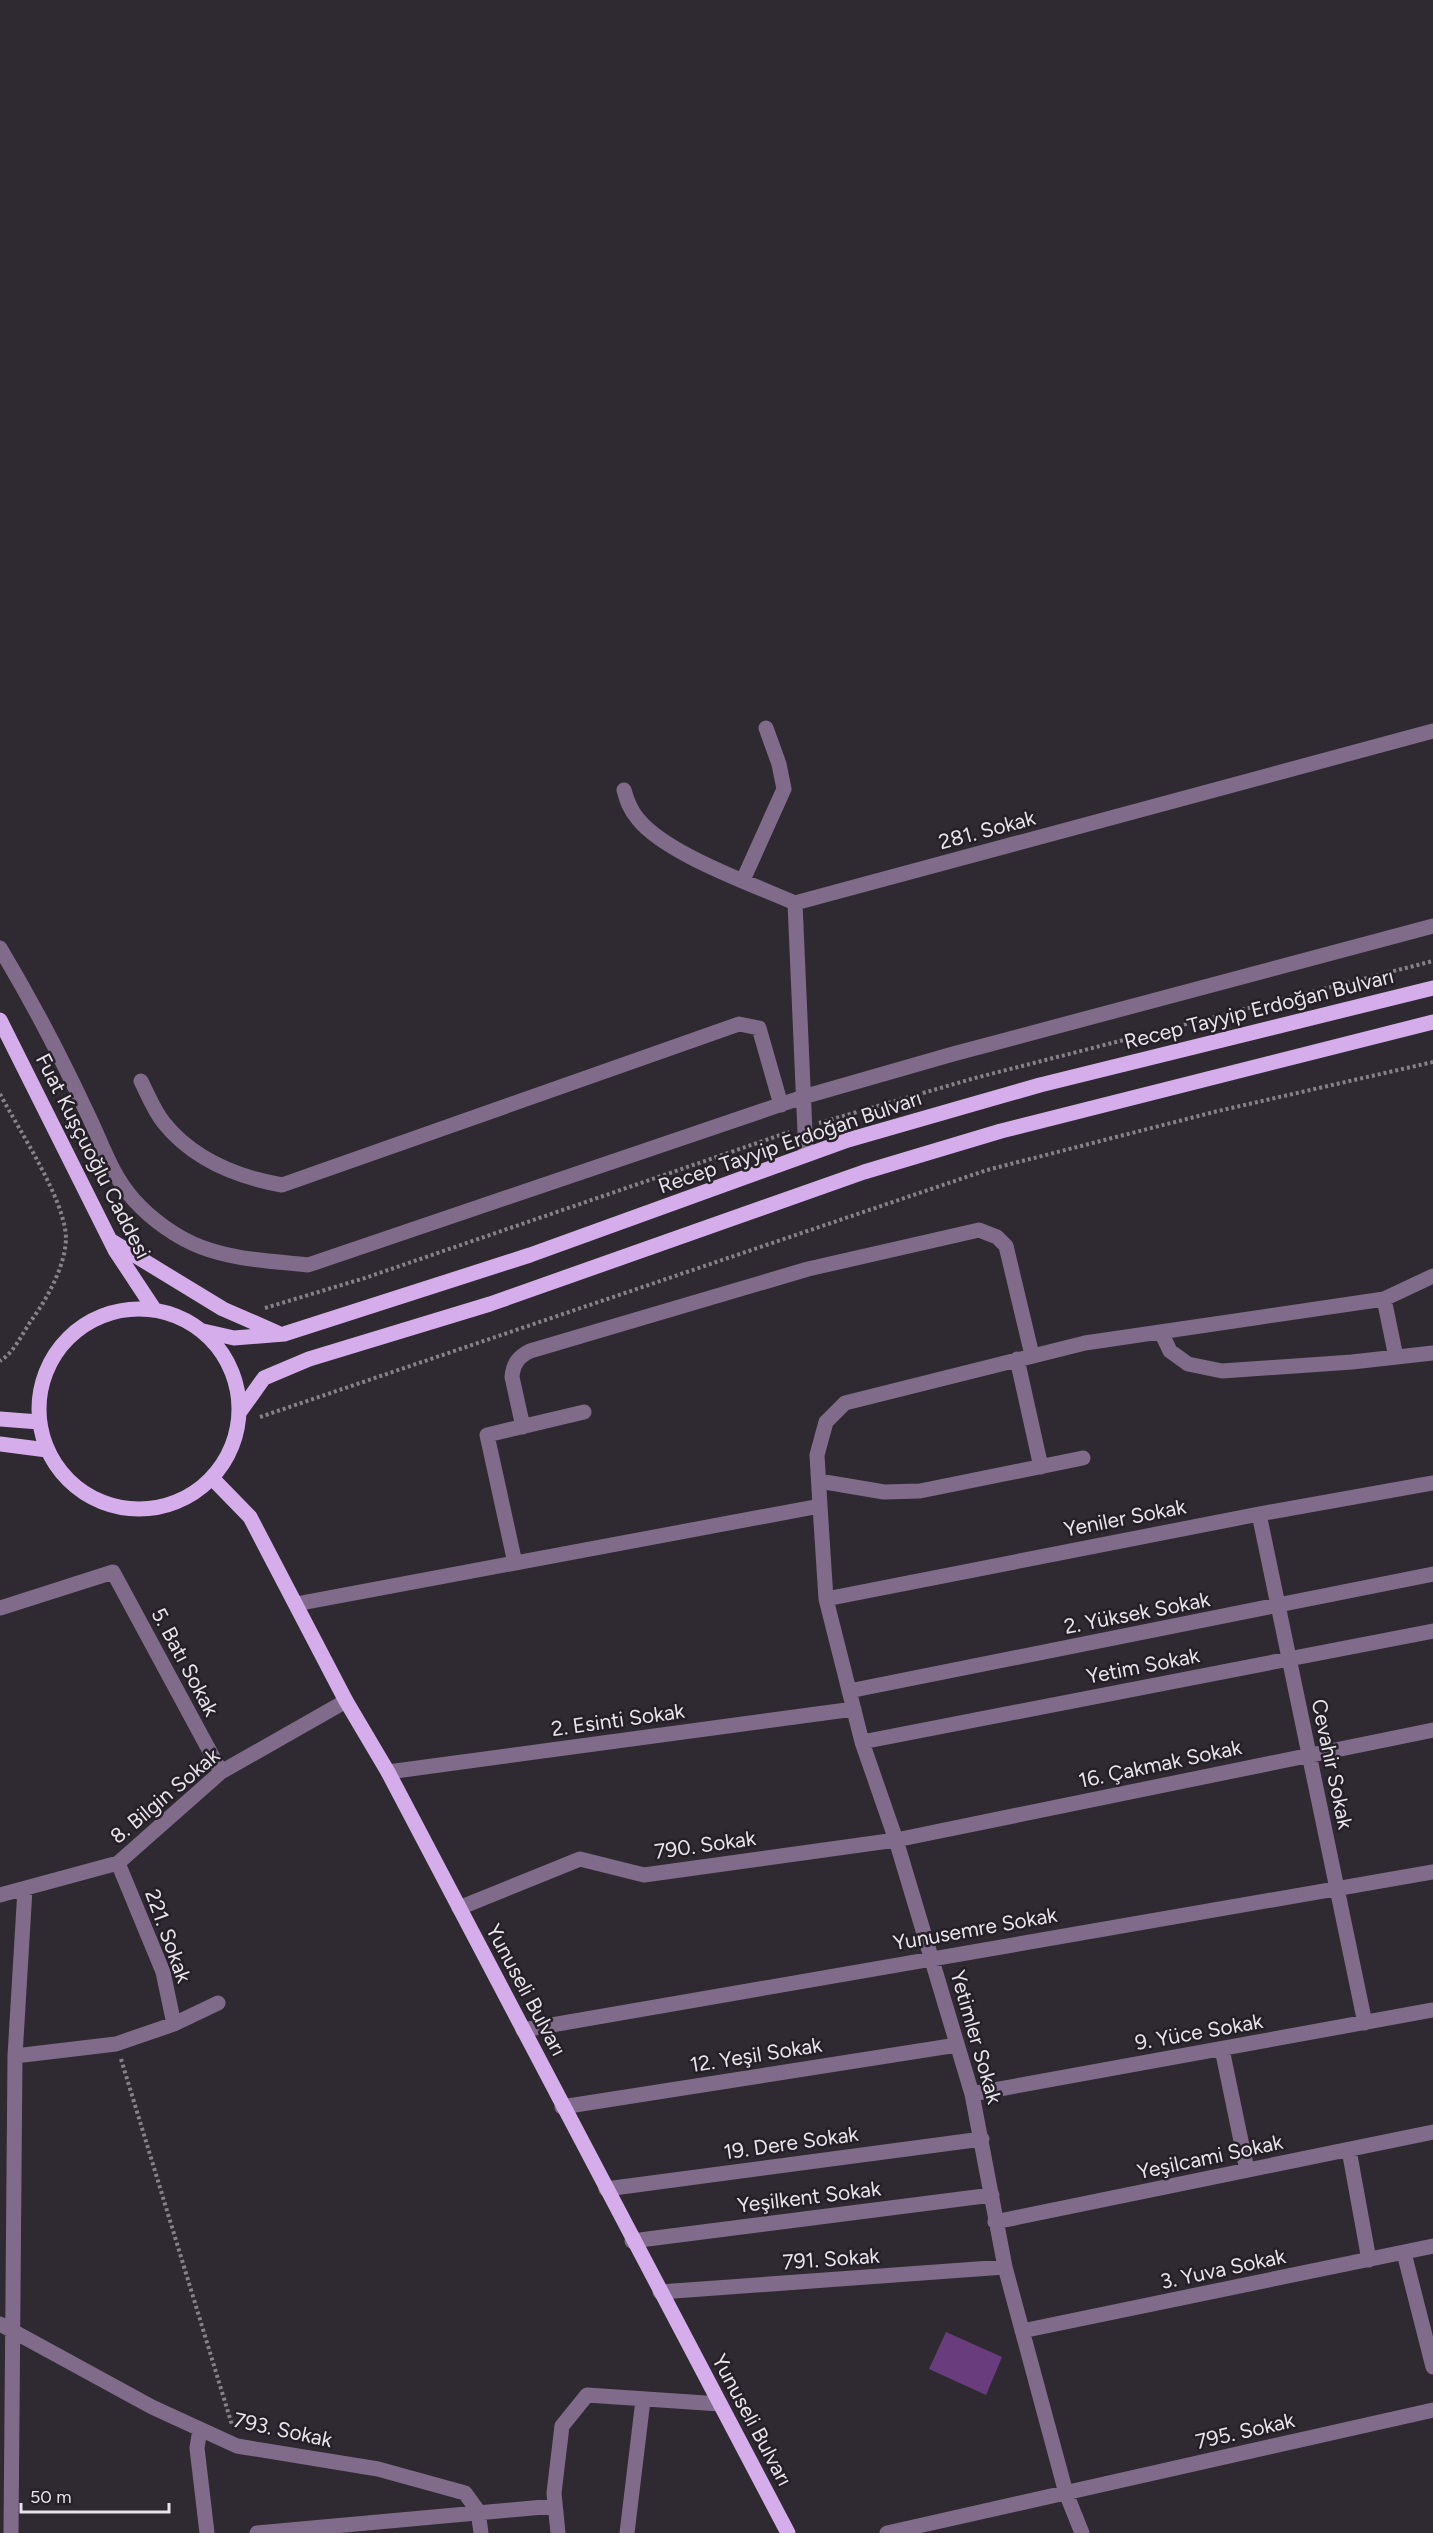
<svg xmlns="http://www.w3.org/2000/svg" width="1433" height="2533" font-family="Figtree,sans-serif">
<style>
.building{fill:#683c7d}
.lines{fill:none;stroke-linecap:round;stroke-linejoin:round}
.path{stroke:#878189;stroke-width:4;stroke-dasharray:3 3;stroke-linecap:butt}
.minor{stroke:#806c8a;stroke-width:15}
.major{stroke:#d5adea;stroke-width:15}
.labels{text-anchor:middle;stroke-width:5;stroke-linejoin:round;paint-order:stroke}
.street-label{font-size:21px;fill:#e8e4ea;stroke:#251f28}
</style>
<rect width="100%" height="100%" fill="#2f2932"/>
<!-- building -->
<path class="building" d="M946,2332L1002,2357L986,2395L929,2369Z"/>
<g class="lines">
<!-- path -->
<path class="path" d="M0,1094C19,1130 66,1201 66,1239C65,1266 48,1297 33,1318C22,1333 15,1352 0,1361
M819,1123L975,1078L1433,961
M265,1308L365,1278L789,1132
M260,1417L987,1170L1218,1111L1433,1062
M121,2059L232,2425"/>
<!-- minor -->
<path class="minor" d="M624,790C627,801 630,810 638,819C666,854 752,884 795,903
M743,880L784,789L779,764L766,728
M0,948C33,1003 62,1059 89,1117C103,1146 112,1176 134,1200C151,1219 177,1238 201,1247C235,1260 272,1261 308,1265L803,1097L953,1054L1433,926
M141,1081C148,1095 154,1111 164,1123C193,1159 237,1177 282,1185L739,1024L759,1028L781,1105
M806,1155L795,903L1433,731
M1384,1299L1396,1357
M1161,1332L1170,1351L1188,1364L1222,1371L1352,1362L1433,1353
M1017,1359L1041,1467
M523,1427L512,1377C513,1364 518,1357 530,1351L808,1269L979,1230L997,1237L1006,1246L1032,1355
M819,1481L884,1492L920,1491L1083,1458
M820,1506L817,1455L826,1422L845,1403L1085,1343L1384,1299L1433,1276
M1259,1514L1365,2023
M515,1563L487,1435L584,1412
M826,1599L1259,1514L1433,1483
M296,1604L820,1506L826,1599L862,1742L896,1840L972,2094L1005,2267L1066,2493L1082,2533
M0,1608L113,1572L221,1772
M849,1691L1433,1574
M862,1742L1433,1631
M388,1772L854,1709
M118,1863L163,1972L174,2024
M0,1895L118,1863L221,1772L346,1701
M459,1908L580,1859L644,1875L896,1840L1433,1730
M523,2030L1433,1872
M1222,2049L1247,2170
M15,2056L116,2044L174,2024L218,2003
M972,2094L1433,2010
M562,2107L957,2045
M1349,2150L1369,2260
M606,2189L982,2139
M995,2222L1433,2132
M632,2241L992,2195
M1404,2253L1433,2367
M660,2292L1005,2267
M0,2324L152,2407L237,2446L378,2469L465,2493L478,2511L481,2533
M1022,2331L1433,2246
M200,2429L197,2448L207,2533
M11,2533L15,2056L25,1889
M257,2533L555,2506
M558,2533L554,2493L562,2426L587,2395L720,2404
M627,2533L643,2400
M887,2533L1433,2410"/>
<!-- major -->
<path class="major" d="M0,1020L115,1250L154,1309
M113,1242L223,1309L278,1333
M39 1409a100 100 0 1 1 200 0a100 100 0 1 1-200 0Z
M203,1331L234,1338L284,1334L530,1255L848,1140L1040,1085L1433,988
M239,1413L264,1378L309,1359L490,1304L864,1172L1001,1131L1433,1022
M0,1419L39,1422
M0,1444L47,1450
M212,1478L250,1517L346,1701L388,1772L788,2533"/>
</g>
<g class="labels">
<!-- street labels -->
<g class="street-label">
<text transform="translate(987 830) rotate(-15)" y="7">281. Sokak</text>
<text transform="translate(1259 1009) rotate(-14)" y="7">Recep Tayyip Erdoğan Bulvarı</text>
<text transform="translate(790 1142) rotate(-19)" y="7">Recep Tayyip Erdoğan Bulvarı</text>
<text transform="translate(93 1156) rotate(63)" y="7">Fuat Kuşçuoğlu Caddesi</text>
<text transform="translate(1125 1518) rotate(-11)" y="7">Yeniler Sokak</text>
<text transform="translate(1137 1613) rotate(-11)" y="7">2. Yüksek Sokak</text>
<text transform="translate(185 1662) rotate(62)" y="7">5. Batı Sokak</text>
<text transform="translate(1143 1666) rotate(-11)" y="7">Yetim Sokak</text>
<text transform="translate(618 1720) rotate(-8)" y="7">2. Esinti Sokak</text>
<text transform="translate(1160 1764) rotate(-12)" y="7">16. Çakmak Sokak</text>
<text transform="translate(1332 1764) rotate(78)" y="7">Cevahir Sokak</text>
<text transform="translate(165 1796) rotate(-40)" y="7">8. Bilgin Sokak</text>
<text transform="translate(705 1845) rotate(-8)" y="7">790. Sokak</text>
<text transform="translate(975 1929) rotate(-10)" y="7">Yunusemre Sokak</text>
<text transform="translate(168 1936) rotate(70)" y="7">221. Sokak</text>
<text transform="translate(526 1990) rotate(62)" y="7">Yunuseli Bulvarı</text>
<text transform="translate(1199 2032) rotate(-10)" y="7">9. Yüce Sokak</text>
<text transform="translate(976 2037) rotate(74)" y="7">Yetimler Sokak</text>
<text transform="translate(756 2055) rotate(-9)" y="7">12. Yeşil Sokak</text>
<text transform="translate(791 2143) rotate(-8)" y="7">19. Dere Sokak</text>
<text transform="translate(1210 2157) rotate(-12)" y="7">Yeşilcami Sokak</text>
<text transform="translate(809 2197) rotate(-7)" y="7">Yeşilkent Sokak</text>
<text transform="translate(831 2259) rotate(-4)" y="7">791. Sokak</text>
<text transform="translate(1223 2269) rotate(-12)" y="7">3. Yuva Sokak</text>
<text transform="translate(752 2420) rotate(62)" y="7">Yunuseli Bulvarı</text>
<text transform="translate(283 2430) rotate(12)" y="7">793. Sokak</text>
<text transform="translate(1245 2431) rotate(-13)" y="7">795. Sokak</text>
</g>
</g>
<!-- scale -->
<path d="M21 2503v9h148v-9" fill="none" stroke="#e8e4ea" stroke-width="3"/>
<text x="30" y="2503" font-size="18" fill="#e8e4ea" stroke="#251f28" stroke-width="4.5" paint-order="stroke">50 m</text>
</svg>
